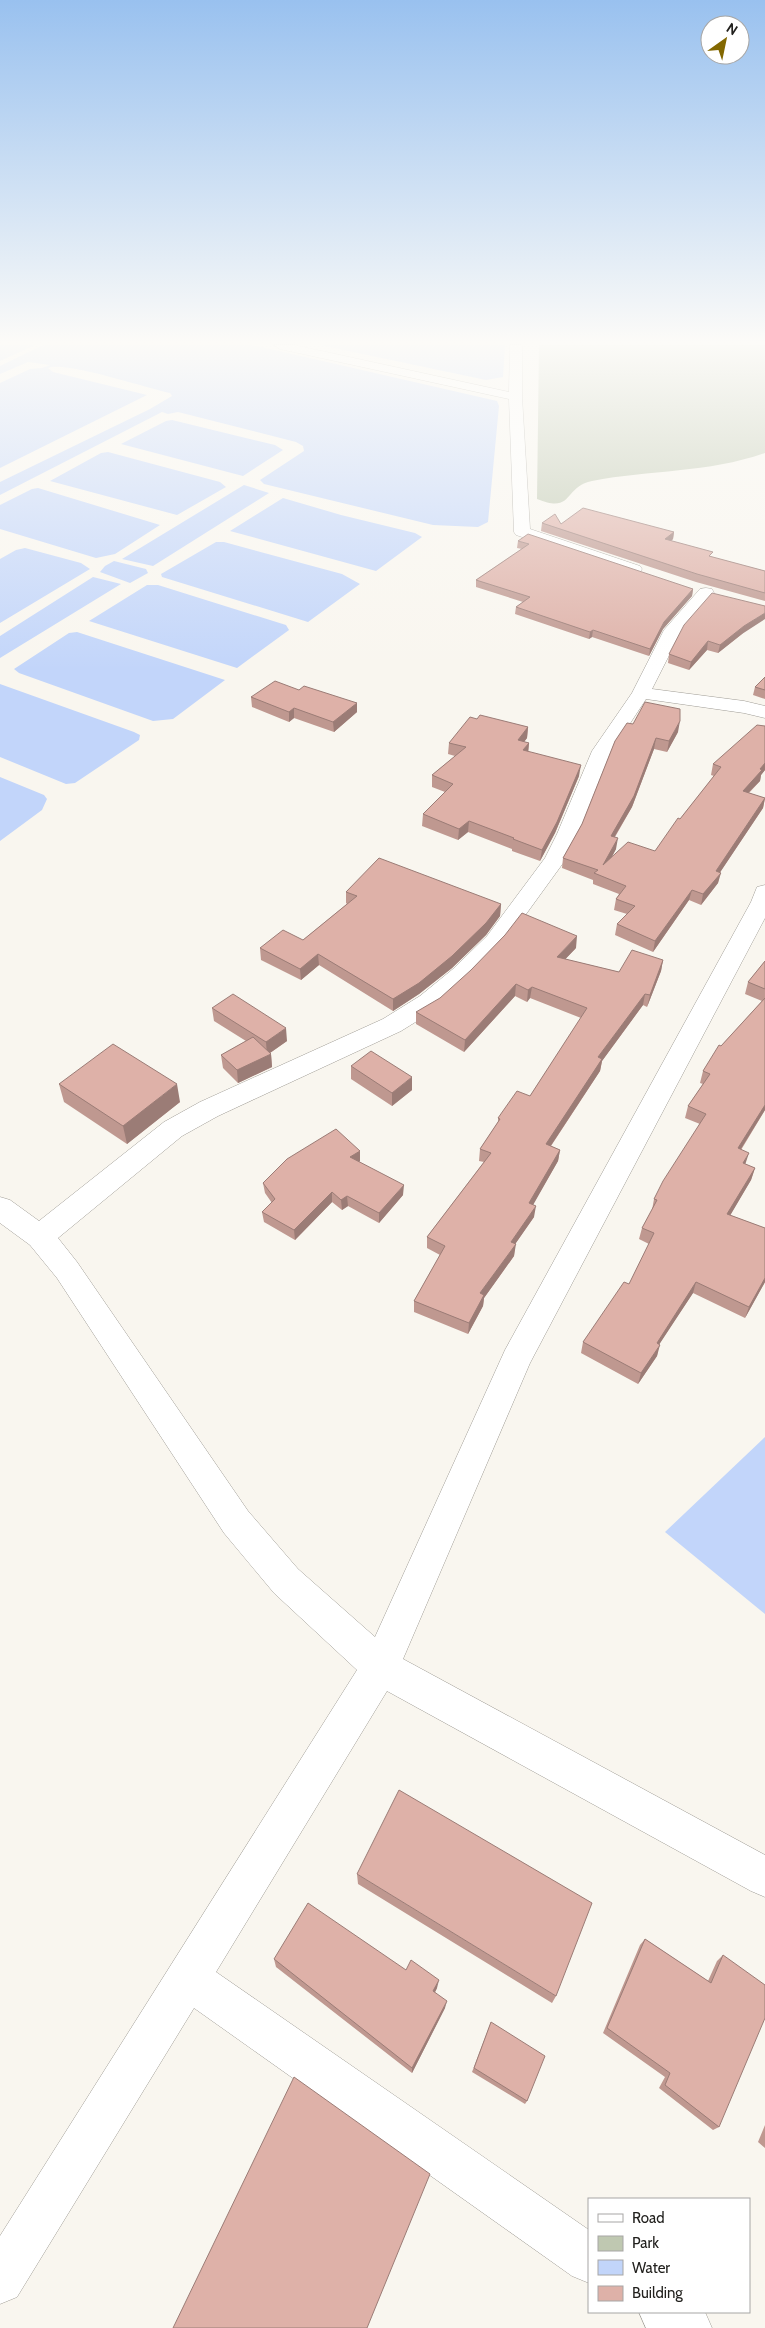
<svg xmlns="http://www.w3.org/2000/svg" width="765" height="2328" font-family="Cabin,sans-serif">
<style>
.green{fill:#bfc8b1}
.water{fill:#c2d5fa}
.lines{fill:none;stroke-linecap:round;stroke-linejoin:round}
.minor-casing{stroke:#a09d96;stroke-width:1}
.minor{fill:#fff;fill-rule:evenodd}
.wall{fill:#bf9890}
.shaded-wall{fill:#9b7c76}
.building{fill:#deb1a8;stroke:#9b7c76}
</style>
<rect width="100%" height="100%" fill="#f9f6ef"/>
<!-- green -->
<path class="green" d="M539,345H765V453C709,473 650,470 592,481C563,487 574,514 537,499Z"/>
<!-- water -->
<path class="water" d="M0,345H35L0,361Z
M43,345H253L497,401L499,406L488,522L478,527L433,525L264,484L260,480L304,451L303,446L296,442L178,412L168,414L162,412L0,495V482L150,409L172,396L170,393C145,388 66,361 48,368L53,372L147,395L0,468V383L30,369L42,368L50,365L28,362L0,374V366Z
M320,345H505L503,377L486,380Z
M172,420L275,445L283,450L243,476L121,444L166,421Z
M108,452L220,482L226,487L177,515L50,481L101,453Z
M244,485L269,493L153,566L122,559Z
M38,488L160,525L115,554L96,558L0,529V505L32,489Z
M283,498L341,515L415,533L422,537L376,571L230,531Z
M216,542H224L342,574L360,584L308,622L162,577L161,574Z
M25,548L81,563L90,569L0,623V559L16,550Z
M114,561L146,569L148,573L130,583L100,572L105,566Z
M93,577L121,584L0,658V636Z
M147,585H158L286,625L289,630L237,668L89,621Z
M77,632L225,680L173,719L153,721L19,673L14,669L69,633Z
M0,684L134,732L140,735L139,740L75,783L66,784L0,757Z
M0,777L44,795L47,799L42,810L0,841Z
M765,1437V1614L665,1532Z"/>
<g class="lines">
<defs>
<path id="minor" d="M274,345H294L509,392L510,345H522V397L530,529L640,566L642,569L640,572H628L516,535L514,532L509,399L280,349Z
M706,588L712,589L714,593L681,632L652,689L744,701L765,706V718L744,713L646,699L612,751L579,834L566,859L503,946L469,981L438,1008L401,1031L218,1116L182,1136L58,1238L77,1262L248,1511L298,1569L375,1637L505,1350L751,902L757,887L765,885V918L530,1363L403,1659L765,1855V1897L751,1891L387,1691L216,1972L589,2230V2283L572,2276L194,2008L17,2297L0,2304V2236L357,1670L274,1593L224,1533L57,1278L30,1245L0,1223V1197L10,1200L39,1221L164,1122L200,1102L383,1019L420,996L453,969L487,936L545,858L557,834L592,751L632,693L664,630L700,589Z
M639,2312H705L712,2328H646Z"/>
</defs>
<!-- minor casing -->
<use href="#minor" class="minor-casing"/>
<!-- minor -->
<use href="#minor" class="minor"/>
</g>
<!-- wall -->
<path class="wall" d="M542,523L674,532L673,539L671,541L712,557L765,571V601L696,582L541,531Z
M518,541L693,589L692,596L663,629L649,656L592,637L589,639L515,614L516,607L523,602L476,587V580L522,549L517,548Z
M765,606L742,634L718,653L707,650L689,670L668,663L669,654Z
M765,677V699L753,695L755,687Z
M299,690L357,703V712L334,732L294,718L289,722L252,707L251,697Z
M477,719L528,727L527,738L524,742L529,743L528,752L579,776L555,833L540,861L512,851V849L468,832L458,840L422,826L423,814L445,792L432,787V775L455,756L448,754L449,743Z
M765,726V770L761,775L760,781L749,793L765,798L763,808L720,872L718,883L701,905L689,900L653,952L615,935L617,924L627,914L614,910L616,899L619,894L593,884V880L562,868L563,858L582,824L615,741L678,732L667,752L654,749L632,807L615,837L616,849L611,858L655,851L714,776L711,775L713,764Z
M346,892L501,904L500,916L486,935L452,968L419,994L393,1011L319,965L301,980L261,960L260,948L303,940L347,904L346,903Z
M576,948L565,959L619,972L663,960L661,971L647,1007L643,1005L602,1061L600,1071L551,1146L560,1150L558,1161L533,1204L534,1217L515,1244L514,1256L484,1298L483,1306L468,1334L414,1312V1301L440,1255L427,1248V1237L484,1162L479,1161L480,1149L498,1122V1118L530,1096L581,1018L530,998L527,1002L515,996L464,1052L416,1024V1012Z
M765,961V1110L741,1150L745,1164L755,1168L751,1180L730,1215L765,1228V1282L745,1318L693,1293L659,1344L657,1356L638,1384L581,1353L583,1342L629,1284L649,1244L639,1239L642,1228L652,1210L654,1199L700,1124L685,1118L688,1106L703,1084L700,1083L703,1071L721,1046L762,1001L745,994L748,982Z
M212,1008L287,1041L270,1053L271,1054L272,1067L238,1083L223,1068L221,1055L246,1041L214,1021Z
M351,1066L412,1090L392,1106L351,1079Z
M59,1084L180,1102L127,1144L64,1102Z
M360,1151V1161L359,1162L403,1195L379,1223L348,1206L342,1210L332,1202L295,1240L264,1222L262,1212L272,1203L265,1193L263,1183Z
M357,1874L556,1996L552,2003L358,1884Z
M645,1939L708,1981L717,1961L723,1955L719,2127L713,2130L659,2088L665,2077L603,2033L640,1945Z
M274,1959L406,1970L437,1988L435,1992L445,2008L412,2073L276,1967Z
M491,2022L527,2101L525,2104L472,2072Z
M765,2125V2148L758,2142Z"/>
<!-- shaded-wall -->
<path class="shaded-wall" d="M674,532L673,539L664,547L665,539Z
M693,589L692,596L663,629L649,656L650,649L664,622Z
M765,613V619L742,634L718,653L720,645L744,626Z
M593,630L592,637L589,639L590,632Z
M708,641L707,650L689,670L691,662Z
M357,703V712L334,732L333,722Z
M294,708V718L289,722V712Z
M680,721L678,732L667,752L669,741Z
M528,727L527,738L517,751L518,740Z
M656,738L654,749L632,807L609,846L611,836Z
M529,743L528,754L523,750Z
M765,763V770L761,775L760,781L740,801L743,791Z
M581,765L579,776L555,833L540,861L542,850Z
M765,798L763,808L715,880L721,873L718,883L701,905L703,894L716,871Z
M469,821L468,832L458,840L459,829Z
M618,838L616,849L602,876L603,865Z
M692,890L689,900L653,952L655,941Z
M501,904L500,916L486,935L452,968L419,994L393,1011V999Z
M577,936L576,948L556,969L557,957Z
M318,954L319,965L301,980L300,969Z
M663,960L661,971L647,1007L650,995Z
M516,984L515,996L464,1052L465,1040Z
M532,987L530,998L527,1002L528,990Z
M645,994L643,1005L602,1061L600,1071L544,1156L546,1144L598,1057Z
M286,1028L287,1041L267,1055L266,1042Z
M271,1054L272,1067L238,1083L237,1070Z
M412,1077V1090L392,1106V1093Z
M177,1084L180,1102L127,1144L123,1126Z
M765,1105V1110L734,1160L738,1148Z
M560,1150L558,1161L528,1214L529,1203Z
M360,1151V1161L350,1167V1157Z
M749,1153L745,1165L743,1163Z
M755,1168L751,1180L724,1226L727,1214Z
M404,1185L403,1195L379,1223V1213Z
M332,1192V1202L295,1240L294,1230Z
M347,1196L348,1206L342,1210L341,1200Z
M536,1206L534,1217L509,1253L511,1242Z
M516,1244L514,1256L484,1298L483,1306L468,1334L469,1323L480,1293Z
M765,1278V1282L745,1318L749,1307Z
M696,1282L693,1293L653,1354L657,1343Z
M660,1345L657,1356L638,1384L641,1373Z
M439,1980L437,1988L432,1998L433,1991Z
M447,2001L445,2008L412,2073V2068Z"/>
<!-- building -->
<path class="building" d="M583,508L674,532L665,539L713,552L709,556L765,571V593L697,574L542,523L555,514L561,524Z
M528,534L693,589L664,622L650,649L593,630L590,632L516,607L530,597L476,580L529,544L518,541Z
M712,593L765,606V613L744,626L720,645L708,641L691,662L669,654L684,625Z
M765,677V690L755,687Z
M275,681L299,690L304,686L357,703L333,722L294,708L289,712L251,697Z
M645,702L680,709V721L669,741L656,738L634,796L611,836L618,838L603,865L628,842L655,851L678,818L680,819L721,767L713,764L757,725L765,726V763L760,769L762,770L743,791L765,798L716,871L721,873L703,894L692,890L655,941L617,924L635,906L616,899L626,886L594,873L598,870L563,858L582,824L615,741L627,723L633,724Z
M480,715L528,727L518,740L529,743L523,750L581,765L557,822L542,850L513,839L514,838L469,821L459,829L423,814L453,784L432,775L466,747L449,743L470,717L477,719Z
M379,858L501,904L486,923L452,956L419,983L393,999L318,954L300,969L260,948L283,930L303,940L357,896L346,892Z
M522,913L577,936L557,957L619,972L632,950L663,960L650,995L645,994L598,1057L602,1059L546,1144L560,1150L529,1203L536,1206L511,1242L516,1244L480,1293L484,1295L469,1323L414,1301L445,1246L427,1237L491,1153L480,1149L500,1119L498,1118L517,1091L530,1096L587,1008L532,987L528,990L516,984L465,1040L416,1012L440,998L471,970L505,935Z
M765,961V989L748,982Z
M233,994L286,1028L266,1042L212,1008Z
M765,998V1105L738,1148L749,1153L743,1163L755,1168L727,1214L765,1228V1278L749,1307L696,1282L657,1343L660,1345L641,1373L583,1342L624,1282L629,1284L654,1233L642,1228L657,1200L654,1199L663,1181L706,1114L688,1106L710,1074L703,1071L719,1045L721,1046Z
M253,1037L271,1054L237,1070L221,1055Z
M113,1044L177,1084L123,1126L59,1084Z
M371,1051L412,1077L392,1093L351,1066Z
M336,1129L360,1151L350,1157L404,1185L379,1213L347,1196L341,1200L332,1192L294,1230L262,1212L275,1199L263,1183L287,1159Z
M399,1790L592,1903L556,1996L357,1874Z
M308,1903L406,1970L411,1960L439,1980L433,1991L447,2001L412,2068L274,1959Z
M645,1939L711,1983L723,1955L765,1985V2018L719,2127L665,2085L670,2073L607,2028Z
M491,2022L545,2056L527,2101L474,2068Z
M294,2077L430,2174L367,2328H173Z"/>
<!-- sky -->
<linearGradient id="sky" x2="0" y2="1"><stop stop-color="#99c1ef"/><stop offset="0.51" stop-color="#fcfbf8"/><stop offset="1" stop-color="#fcfbf8" stop-opacity="0"/></linearGradient>
<rect width="765" height="670" fill="url(#sky)"/>
<!-- legend -->
<rect x="588" y="2198" width="162" height="115" fill="#ffffff" stroke="#a7a6a5"/>
<rect x="598" y="2214" width="25" height="8" fill="#ffffff" stroke="#a7a6a5"/>
<text x="632" y="2223" font-size="15" fill="#22211e">Road</text>
<rect x="598" y="2236" width="25" height="15" fill="#bfc8b1" stroke="#a7a6a5"/>
<text x="632" y="2248" font-size="15" fill="#22211e">Park</text>
<rect x="598" y="2260" width="25" height="15" fill="#c2d5fa" stroke="#a7a6a5"/>
<text x="632" y="2273" font-size="15" fill="#22211e">Water</text>
<rect x="598" y="2286" width="25" height="15" fill="#deb1a8" stroke="#a7a6a5"/>
<text x="632" y="2298" font-size="15" fill="#22211e">Building</text>
<!-- north arrow -->
<g transform="translate(725 40) rotate(33)"><circle r="24" fill="#ffffff" stroke="#a7a6a5"/>
<path d="M0-4L9 19L0 12L-9 19Z" fill="#836801"/>
<text y="-8" font-size="14" font-weight="bold" text-anchor="middle" fill="#22211e">N</text>
</g>
</svg>
